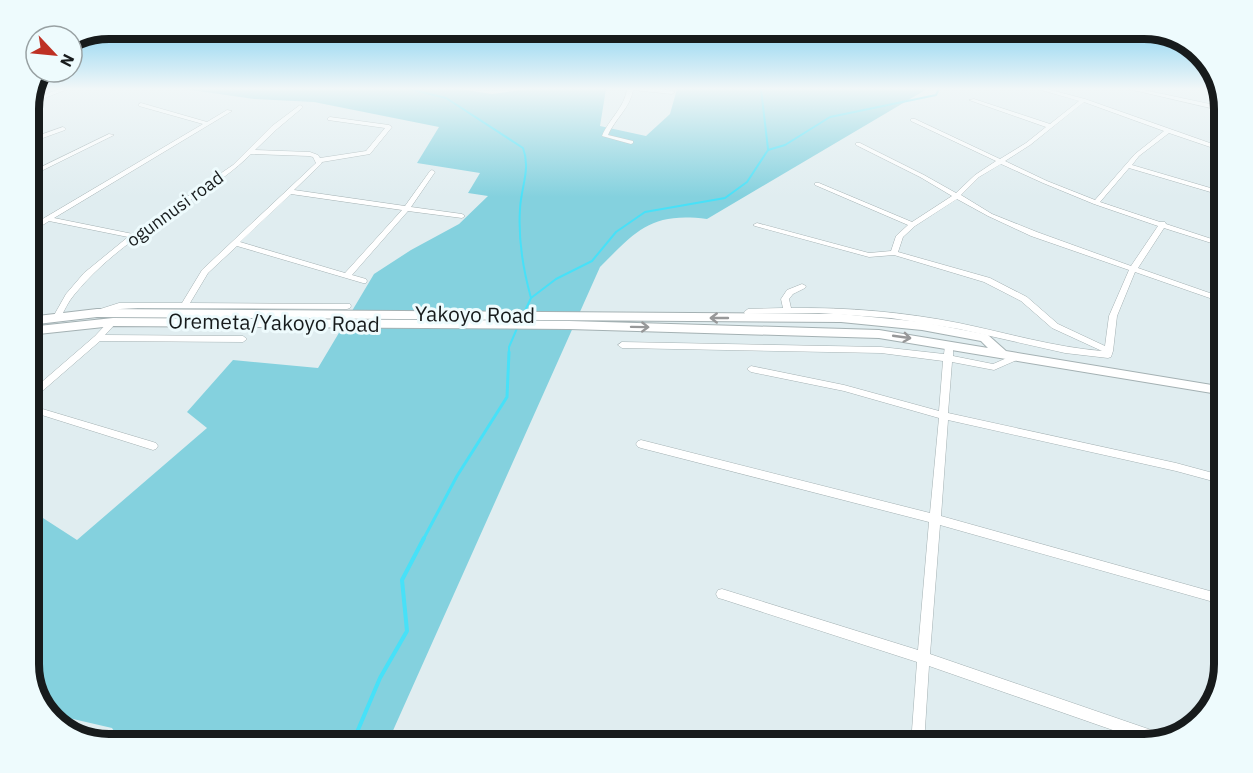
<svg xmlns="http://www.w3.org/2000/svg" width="1253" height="773" font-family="'IBM Plex Sans',sans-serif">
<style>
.green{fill:#84d1de}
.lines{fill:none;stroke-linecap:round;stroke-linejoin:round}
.stream-far2{stroke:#47e1f8;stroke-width:2}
.stream-far1{stroke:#47e1f8;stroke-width:3}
.stream{stroke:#47e1f8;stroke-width:4}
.minor-casing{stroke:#a4b1b3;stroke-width:1}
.secondary-casing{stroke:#a4b1b3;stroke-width:2}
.minor{fill:#fff;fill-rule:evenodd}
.secondary{fill:#fff;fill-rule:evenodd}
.oneway{stroke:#979899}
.labels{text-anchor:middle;stroke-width:6;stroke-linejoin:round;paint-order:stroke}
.far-street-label{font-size:18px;fill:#171b1c;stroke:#eefbfd}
.street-label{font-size:21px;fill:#171b1c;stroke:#eefbfd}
.rim{fill:none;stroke:#171b1c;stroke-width:8}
</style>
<rect width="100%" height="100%" fill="#e0edf0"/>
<!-- green -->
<path class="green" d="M184,89H460L492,94L529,89H606L600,126L646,136L670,114L677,89H927L707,219C651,212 637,230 600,267L387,744H122L112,728L47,713L39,705L29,669V509L77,540L207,428L187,412L233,360L318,368L374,274L411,250L459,224L488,196L468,193L480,173L417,163L439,127L314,102L254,99Z"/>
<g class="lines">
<!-- stream-far2 -->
<path class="stream-far2" d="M410,89L446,98L523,148C531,169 521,187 520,209C518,239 523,269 531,298
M761,89L768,149
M523,315L531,298L556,279L592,261L616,232L645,212L725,198L747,182L768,150L785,145L830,117L936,95L939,89
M509,354V347L518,326"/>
<!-- stream-far1 -->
<path class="stream-far1" d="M423,540L457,476L507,397L509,352"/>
<!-- stream -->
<path class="stream" d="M352,744L380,678L407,631L402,580L424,538"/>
<defs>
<path id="minor" d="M60,89H68L29,104L30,100Z
M627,89C642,89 661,87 675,92L672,94L633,90C630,108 615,119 608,135L633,141V143L631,144L602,136C609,119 625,107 627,89Z
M1038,89H1047L1085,99L1224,148V152L1222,151L1169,133L1139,156L1132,165L1224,192V196L1129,168L1100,202L1160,222H1165L1166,224L1224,243V247L1164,228L1138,268L1224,298V303L1135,272L1117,316L1113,351L1111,357L1108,358L1065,353L959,329L891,318L819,313L745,314L744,312L748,309L783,308L781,299L787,290L802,284L806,286L805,288L793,294L789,299L791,308C847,307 904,312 959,323C1007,333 1054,347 1102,351L1052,328L1021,301L984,282L894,255L869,257L755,226L753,225L757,223L869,253L891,251L896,236L908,225L815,185V183H819L912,222L952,196L920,177L856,145V143H860L924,175L956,193L975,175L996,161L911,121V119H915L1000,159L1026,143L1046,127L969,100L974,99L1050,124L1079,101ZM1084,102L1164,131L1135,154L1095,200L1047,181L1005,161L1030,145ZM1001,164L1043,183L1094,204L1158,226L1131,266L1037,232L992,214L961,195L979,177ZM957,199L988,216L1031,236L1129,270L1109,316L1105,346L1058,324L1027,297L990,278L898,252L903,237L915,226Z
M1129,89H1139L1224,107V111Z
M141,103L207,122L227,110L232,111L54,218L133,234L233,165L272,126L300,105L303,107L302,108L277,129L255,150L310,152L318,155L320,158L366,151L385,128L328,120V118L330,117L389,125L392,127L370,154L322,162L321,164L294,190L405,206L430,171L432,170L435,172L411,207L462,214L465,216L462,218L408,211L352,275L366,279L367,281L366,283H363L237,246L208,273L190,303L350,304L351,306L350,308L347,309L138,308L120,309L97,316L94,315L93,313L94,311L119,303H182L202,270L316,163L313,157L309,156L251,154C235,170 216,183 196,196C153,226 107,254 74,295C68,302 64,311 60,319H54L53,317L66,294L84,273L128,237L49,221L32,232H29V227L203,124L139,106V104ZM291,194L402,210L345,273L240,242Z
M63,127L66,129L65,130L29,143V139Z
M109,134L114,135L29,177V173Z
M113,319L117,322L105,335L243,336L247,339L243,342L100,341L32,400L29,401V393L95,336L110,320Z
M622,342L881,347L944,354L945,346L949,343L953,346V356L993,364L1016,354L1019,355L1020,357L1019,359L994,370L952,362L948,413L1176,463L1224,476V484L1176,471L948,420L941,516L1224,595V605L940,525L930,654L1160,733L1165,735L1166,739L1150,743L929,666L924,744H911L917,662L722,599L718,598L716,594L718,590L722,589L918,650L929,522L641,448L638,447L636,444L638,441L641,440L930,513L939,418L844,391L751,372L747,369L751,366L844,385L939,411L943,361L881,353L622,348L618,345Z
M29,405L153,442L156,443L158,446L156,449L153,450L29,411Z
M622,737L627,739L628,744H614L615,739Z"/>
<path id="secondary" d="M97,309L841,314L922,322L984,334L988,335L1006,351L1224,387V395L879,338L569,329L113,326L29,335V327L113,318L569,321L879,330L988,348L981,341L922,330L841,322L97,317L29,325V317Z"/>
</defs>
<!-- minor casing -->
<use href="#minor" class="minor-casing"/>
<!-- secondary casing -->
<use href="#secondary" class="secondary-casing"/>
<!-- minor -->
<use href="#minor" class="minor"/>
<!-- secondary -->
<use href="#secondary" class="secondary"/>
</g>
<!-- one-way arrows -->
<defs><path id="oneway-shaft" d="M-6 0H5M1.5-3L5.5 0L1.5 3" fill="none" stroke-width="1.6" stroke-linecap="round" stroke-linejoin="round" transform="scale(1.5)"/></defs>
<g class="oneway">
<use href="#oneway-shaft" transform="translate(719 318) rotate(-180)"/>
<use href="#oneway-shaft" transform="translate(640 327) rotate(1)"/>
<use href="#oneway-shaft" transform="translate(902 337) rotate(8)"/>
</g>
<!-- sky -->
<linearGradient id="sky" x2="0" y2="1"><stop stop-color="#67c6ee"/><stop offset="0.45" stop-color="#f1f7f8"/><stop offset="1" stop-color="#f1f7f8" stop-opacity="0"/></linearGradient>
<rect width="1253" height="197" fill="url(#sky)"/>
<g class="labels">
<!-- far-street labels -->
<g class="far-street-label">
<text transform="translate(175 209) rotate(-36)" y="6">ogunnusi road</text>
</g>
<!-- street labels -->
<g class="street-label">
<text transform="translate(475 315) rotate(1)" y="7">Yakoyo Road</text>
<text transform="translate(274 323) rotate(1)" y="7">Oremeta/Yakoyo Road</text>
</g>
</g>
<!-- crop -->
<path d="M0 0H1253V773H0ZM109 39H1144A70 70 0 0 1 1214 109V664A70 70 0 0 1 1144 734H109A70 70 0 0 1 39 664V109A70 70 0 0 1 109 39Z" fill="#eefbfd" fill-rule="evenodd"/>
<path class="rim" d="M109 39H1144A70 70 0 0 1 1214 109V664A70 70 0 0 1 1144 734H109A70 70 0 0 1 39 664V109A70 70 0 0 1 109 39Z"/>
<!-- north arrow -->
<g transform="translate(54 54) rotate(116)"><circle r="28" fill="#eefbfd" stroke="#98a1a3" stroke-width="1.5"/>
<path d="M0-4.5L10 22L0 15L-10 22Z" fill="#be3124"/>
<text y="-9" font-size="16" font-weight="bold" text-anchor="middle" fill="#171b1c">N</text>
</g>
</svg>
